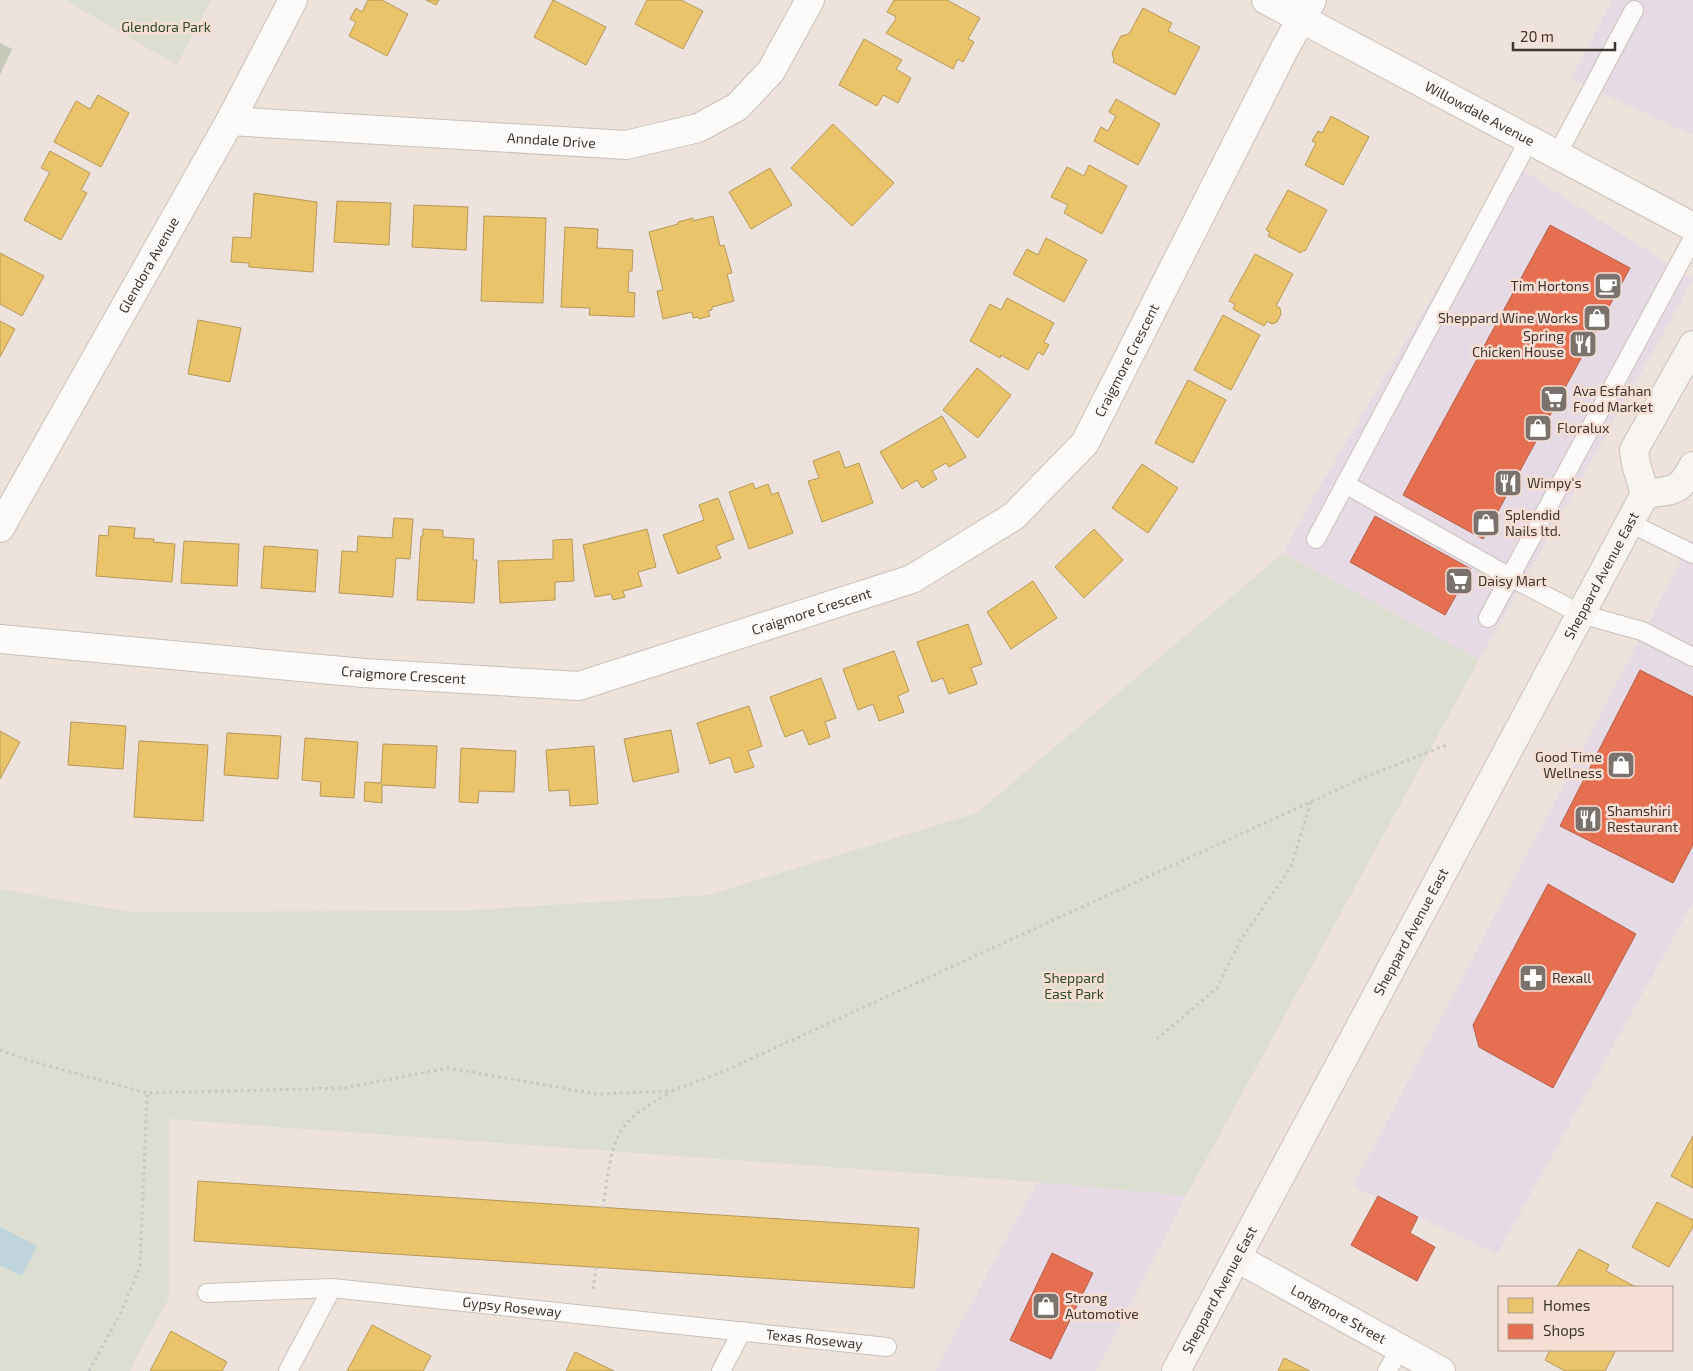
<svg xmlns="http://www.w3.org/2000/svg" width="1693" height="1371" font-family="'Exo 2',sans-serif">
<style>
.commercial{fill:#e6dbe4}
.green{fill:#dbded0}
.forest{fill:#c4c9b8}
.water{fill:#bfd5db}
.homes{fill:#e9c46a;stroke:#b69959}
.shops{fill:#e76f51;stroke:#b45e47}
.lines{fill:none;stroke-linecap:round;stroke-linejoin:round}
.lane-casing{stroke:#cac0bc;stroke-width:20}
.street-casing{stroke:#cac0bc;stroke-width:30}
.secondary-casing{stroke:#cac0bc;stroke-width:30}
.path{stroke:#c7c4c1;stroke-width:3;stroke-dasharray:2.5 4;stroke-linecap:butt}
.lane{stroke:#fcfbfa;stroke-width:18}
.street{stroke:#fcfbfa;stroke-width:28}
.secondary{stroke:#f7f4f1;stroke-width:28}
.labels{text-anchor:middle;stroke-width:5;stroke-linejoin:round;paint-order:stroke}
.park-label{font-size:14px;fill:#2e4a22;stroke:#f5dfd4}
.street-label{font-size:14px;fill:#3e3631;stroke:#f5dfd4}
.poi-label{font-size:14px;fill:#3e3631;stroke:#f5dfd4;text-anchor:start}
</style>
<rect width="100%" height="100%" fill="#ede2dc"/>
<!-- commercial -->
<path class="commercial" d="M1612,0H1693V135L1571,79Z
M1514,165L1693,280L1479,660L1283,553L1316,493L1489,201Z
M1693,538V903L1497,1254L1353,1186Z
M1037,1182L1186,1196L1096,1371H935Z"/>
<!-- green -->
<path class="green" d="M65,0H211L177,65Z
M1283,553L1479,660L1186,1196L1037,1182L169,1119V1298L129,1371H0V889L130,912L459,911L708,895L977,813Z"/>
<!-- forest -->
<path class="forest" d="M0,43L12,49L0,75Z"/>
<!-- water -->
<path class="water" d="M0,1227L37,1246L22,1276L0,1265Z"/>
<!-- homes -->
<path class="homes" d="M368,0H382L408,14L387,56L349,36L356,22L350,19L356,8L362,12Z
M426,0H439L436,5Z
M553,0L606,27L586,65L534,37Z
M647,0H681L703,11L683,49L635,24Z
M894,0H947L980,18L968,39L974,42L963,62L958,59L953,69L886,33L896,19L895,16L887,12Z
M1143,8L1172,23L1168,31L1200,47L1175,95L1113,62L1114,60L1112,53L1121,36L1129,34Z
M864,39L902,60L896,69L911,78L898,103L883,95L877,106L839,85Z
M98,95L129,113L101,167L54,142L76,101L90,109Z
M1116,99L1160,124L1138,165L1094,141L1101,127L1108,131L1116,116L1109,112Z
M1331,116L1369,137L1343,185L1305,165L1316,143L1312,141L1318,131L1322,133Z
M833,124L894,183L852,226L791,168Z
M50,151L90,173L81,190L87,193L61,240L24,220L50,172L41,168Z
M1089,165L1127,186L1102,234L1064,213L1068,205L1051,197L1067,167L1084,176Z
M770,168L792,205L751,229L729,192Z
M1288,190L1327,210L1305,251L1303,250L1301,253L1268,236L1270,232L1266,230Z
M254,193L317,202L313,272L249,267V263L231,262L233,237L251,238Z
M337,201L391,203L389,245L334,242Z
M414,205L468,207L466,250L412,247Z
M484,216L546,218L543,303L481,301Z
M713,216L720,246L724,245L732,273L727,274L734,301L712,307V310L708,311L710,316L699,319L698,317L693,318L692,312L663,319L657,291L663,290L649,232L678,224V222L693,218V221Z
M565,227L598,229L597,248L633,250L632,271H629L628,292L635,293L634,317L589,315L590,308L561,307Z
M1046,238L1087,260L1064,302L1013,274L1027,249L1038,255Z
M0,253L44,276L22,316L0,304Z
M1255,254L1293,274L1276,306L1280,308L1281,314L1277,322L1272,324L1267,321L1264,326L1233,309L1235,304L1229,301Z
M1007,298L1054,323L1044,342L1049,345L1043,355L1038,352L1028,370L1001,355L1000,358L970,341L990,304L1001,310Z
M1223,315L1260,335L1231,390L1194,370Z
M198,320L241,328L230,382L188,374Z
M0,321L15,329L0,357Z
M977,368L1011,395L978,438L943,410Z
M1188,380L1226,400L1193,463L1155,443Z
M942,416L966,457L949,467L946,463L932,471L937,479L922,488L917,480L902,489L880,452Z
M839,451L845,468L859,463L873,503L822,522L808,481L819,478L813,461Z
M1142,464L1178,488L1148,533L1112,508Z
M753,483L755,489L768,484L772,495L778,492L793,533L749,549L729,492Z
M718,498L734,539L716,546L721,558L678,574L663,535L704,520L699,505Z
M394,518L413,519L410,559L396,558L393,597L339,593L342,551L357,552L358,536L392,538Z
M109,526L135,528L134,538L154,539L153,542L175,544L172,582L96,576L99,535L108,536Z
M423,529L443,530V537L474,539L473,560H477L474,603L417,600L421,536H423Z
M647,529L656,567L638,572L642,586L623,591L625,597L613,600L611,594L595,597L583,545Z
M1094,529L1123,560L1084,598L1055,567Z
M572,539L574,581L555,582V600L500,603L498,561L553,559V540Z
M184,541L239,544L237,586L181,583Z
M264,546L318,550L315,592L261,588Z
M1033,581L1057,618L1011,649L987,612Z
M968,624L982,664L971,668L977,684L949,694L943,678L932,682L917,642Z
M894,651L909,691L898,696L904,712L879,721L873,704L858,710L843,669Z
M821,678L836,718L825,722L830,737L809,745L803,730L785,737L770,697Z
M749,706L762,746L748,751L754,767L735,773L730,757L710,764L697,723Z
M71,722L126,726L123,769L68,765Z
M671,730L679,772L633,782L624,739Z
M0,731L20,742L0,779Z
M227,733L281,736L278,779L224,775Z
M305,738L358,742L354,798L320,796L321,782L302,780Z
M139,741L208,745L203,821L134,817Z
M383,744L437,746L435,788L382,785V803L364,801L365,782L381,783Z
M594,746L598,804L570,806L569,790L549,791L546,750Z
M461,748L516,751L514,792L479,791L478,803L459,802Z
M1693,1136V1188L1671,1176Z
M198,1181L919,1228L914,1288L194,1241Z
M1657,1202L1693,1220V1227L1669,1267L1632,1247Z
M1579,1249L1609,1265L1606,1271L1636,1287H1557Z
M372,1325L431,1356L423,1371H347Z
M171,1331L227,1362L222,1371H150Z
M1550,1350H1616L1605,1371H1565L1545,1360Z
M575,1352L614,1371H566Z
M1284,1358L1310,1371H1278Z"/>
<!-- shops -->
<path class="shops" d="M1550,225L1630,268L1483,539L1403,495Z
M1375,516L1471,569L1445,615L1350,562Z
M1640,670L1693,697V845L1673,883L1560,826Z
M1548,884L1636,934L1553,1088L1479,1047L1473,1025Z
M1378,1196L1418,1217L1410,1233L1435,1247L1417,1281L1351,1245Z
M1052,1253L1093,1273L1051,1359L1010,1340Z"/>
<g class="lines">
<defs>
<g id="lane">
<path d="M1557,155L1634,10"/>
<path d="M1345,484L1510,577L1581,614L1642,631L1693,657"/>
<path d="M1630,523L1693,554"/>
<path d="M1316,539L1529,140"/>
<path d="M1488,618L1693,238"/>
<path d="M207,1293L332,1288"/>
<path id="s1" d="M288,1371L332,1288L887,1347"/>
<path d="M721,1371L742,1331"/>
<path d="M1387,1371L1400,1349"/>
</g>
<g id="street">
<path id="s2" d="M1266,0L1693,227"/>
<path id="s3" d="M230,121L626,145L698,128L737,107L771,71L810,0"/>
<path id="s4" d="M0,528L230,121L293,0"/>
<path id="s5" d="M0,639L364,673L579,686L912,579L1014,516L1085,443L1285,48L1312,0"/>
<path id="s6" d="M1237,1258L1441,1371"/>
</g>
<g id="secondary">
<path d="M1645,494C1675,489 1678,494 1693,466"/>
<path id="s7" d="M1176,1371L1645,494L1636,464L1634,450L1693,345"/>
</g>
</defs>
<!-- lane casing -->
<use href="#lane" class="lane-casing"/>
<!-- street casing -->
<use href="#street" class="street-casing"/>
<!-- secondary casing -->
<use href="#secondary" class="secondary-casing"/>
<!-- path -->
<path class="path" d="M1157,1039L1217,988L1240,941L1291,867L1311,802
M0,1050L31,1061L147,1093L343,1088L448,1068L596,1094L672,1091L729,1069L1365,777L1449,744
M603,1208C607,1183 609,1142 627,1123C638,1110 657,1101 671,1092
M593,1289L596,1267
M89,1371L122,1310L140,1267L147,1093"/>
<!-- lane -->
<use href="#lane" class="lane"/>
<!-- street -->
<use href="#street" class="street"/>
<!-- secondary -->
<use href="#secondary" class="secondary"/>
</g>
<!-- icons -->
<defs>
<symbol id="cafe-square" viewBox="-11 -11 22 22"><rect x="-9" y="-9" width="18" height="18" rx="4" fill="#7b726d" stroke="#f5dfd4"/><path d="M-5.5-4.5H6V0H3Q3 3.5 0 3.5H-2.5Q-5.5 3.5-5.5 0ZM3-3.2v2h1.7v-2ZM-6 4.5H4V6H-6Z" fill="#fff"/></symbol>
<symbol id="shop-square" viewBox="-11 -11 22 22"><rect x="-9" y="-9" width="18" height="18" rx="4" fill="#7b726d" stroke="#f5dfd4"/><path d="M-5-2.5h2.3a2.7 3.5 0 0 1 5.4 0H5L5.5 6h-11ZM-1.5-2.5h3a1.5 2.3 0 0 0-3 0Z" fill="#fff"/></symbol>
<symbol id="restaurant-square" viewBox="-11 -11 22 22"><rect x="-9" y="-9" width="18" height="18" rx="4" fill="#7b726d" stroke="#f5dfd4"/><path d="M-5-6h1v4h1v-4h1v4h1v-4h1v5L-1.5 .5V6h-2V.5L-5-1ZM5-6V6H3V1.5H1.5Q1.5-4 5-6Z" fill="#fff"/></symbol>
<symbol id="supermarket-square" viewBox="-11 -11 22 22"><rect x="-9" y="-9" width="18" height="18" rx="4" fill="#7b726d" stroke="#f5dfd4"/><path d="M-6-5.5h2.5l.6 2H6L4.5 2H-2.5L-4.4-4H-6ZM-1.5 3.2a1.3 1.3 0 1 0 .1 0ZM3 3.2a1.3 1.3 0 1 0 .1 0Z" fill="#fff"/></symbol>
<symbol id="pharmacy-square" viewBox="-11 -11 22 22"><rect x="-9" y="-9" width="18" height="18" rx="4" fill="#7b726d" stroke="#f5dfd4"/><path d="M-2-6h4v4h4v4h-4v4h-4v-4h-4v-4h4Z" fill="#fff"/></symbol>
</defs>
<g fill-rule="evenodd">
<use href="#cafe-square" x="1592" y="270" width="32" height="32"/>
<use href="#shop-square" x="1581" y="302" width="32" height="32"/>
<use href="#restaurant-square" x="1567" y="328" width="32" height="32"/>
<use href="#supermarket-square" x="1538" y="383" width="32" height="32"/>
<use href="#shop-square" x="1522" y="412" width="32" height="32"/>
<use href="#restaurant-square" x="1492" y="467" width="32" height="32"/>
<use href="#shop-square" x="1470" y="507" width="32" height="32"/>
<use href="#supermarket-square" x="1443" y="565" width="32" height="32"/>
<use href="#shop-square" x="1605" y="749" width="32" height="32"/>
<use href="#restaurant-square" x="1572" y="803" width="32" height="32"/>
<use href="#pharmacy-square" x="1517" y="962" width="32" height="32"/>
<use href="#shop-square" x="1030" y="1290" width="32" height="32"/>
</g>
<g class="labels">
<!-- park labels -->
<g class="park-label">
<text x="166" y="32">Glendora Park</text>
<text x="1074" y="983">Sheppard<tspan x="1074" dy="16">East Park</tspan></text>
</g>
<!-- street labels -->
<g class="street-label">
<text dy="5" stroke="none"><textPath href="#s2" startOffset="242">Willowdale Avenue</textPath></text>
<text dy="5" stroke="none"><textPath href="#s3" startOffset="322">Anndale Drive</textPath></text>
<text dy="5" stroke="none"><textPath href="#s4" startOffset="302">Glendora Avenue</textPath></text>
<text dy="5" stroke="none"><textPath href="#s5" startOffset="1245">Craigmore Crescent</textPath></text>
<text dy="5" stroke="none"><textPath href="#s7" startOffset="902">Sheppard Avenue East</textPath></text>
<text dy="5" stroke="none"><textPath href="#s5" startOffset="825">Craigmore Crescent</textPath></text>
<text dy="5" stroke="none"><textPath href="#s5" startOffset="405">Craigmore Crescent</textPath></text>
<text dy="5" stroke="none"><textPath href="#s7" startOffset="498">Sheppard Avenue East</textPath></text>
<text dy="5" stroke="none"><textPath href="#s7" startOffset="92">Sheppard Avenue East</textPath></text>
<text dy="5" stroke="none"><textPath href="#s1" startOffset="275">Gypsy Roseway</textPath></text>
<text dy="5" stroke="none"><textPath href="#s6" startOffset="116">Longmore Street</textPath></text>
<text dy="5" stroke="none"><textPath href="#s1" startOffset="579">Texas Roseway</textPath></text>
</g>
<!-- poi labels -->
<g class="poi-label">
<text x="1589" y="291" text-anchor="end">Tim Hortons</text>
<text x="1578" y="323" text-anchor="end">Sheppard Wine Works</text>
<text x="1564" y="341" text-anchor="end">Spring<tspan x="1564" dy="16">Chicken House</tspan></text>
<text x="1573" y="396">Ava Esfahan<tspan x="1573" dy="16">Food Market</tspan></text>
<text x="1557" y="433">Floralux</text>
<text x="1527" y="488">Wimpy's</text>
<text x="1505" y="520">Splendid<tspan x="1505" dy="16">Nails ltd.</tspan></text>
<text x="1478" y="586">Daisy Mart</text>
<text x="1602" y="762" text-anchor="end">Good Time<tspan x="1602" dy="16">Wellness</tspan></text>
<text x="1607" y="816">Shamshiri<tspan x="1607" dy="16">Restaurant</tspan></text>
<text x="1552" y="983">Rexall</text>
<text x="1065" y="1303">Strong<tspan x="1065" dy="16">Automotive</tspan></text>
</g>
</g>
<!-- legend -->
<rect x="1498" y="1286" width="175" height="65" fill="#f5dfd4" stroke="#ac9b93"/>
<rect x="1508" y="1298" width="25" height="15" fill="#e9c46a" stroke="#ac9b93"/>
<text x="1543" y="1311" font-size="15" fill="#3e3631">Homes</text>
<rect x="1508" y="1324" width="25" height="15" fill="#e76f51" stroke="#ac9b93"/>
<text x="1543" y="1336" font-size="15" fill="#3e3631">Shops</text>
<!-- scale -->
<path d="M1513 42v8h102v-8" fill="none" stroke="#3e3631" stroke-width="2.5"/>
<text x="1520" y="42" font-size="15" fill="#3e3631" stroke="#f5dfd4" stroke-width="4" paint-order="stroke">20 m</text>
</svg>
